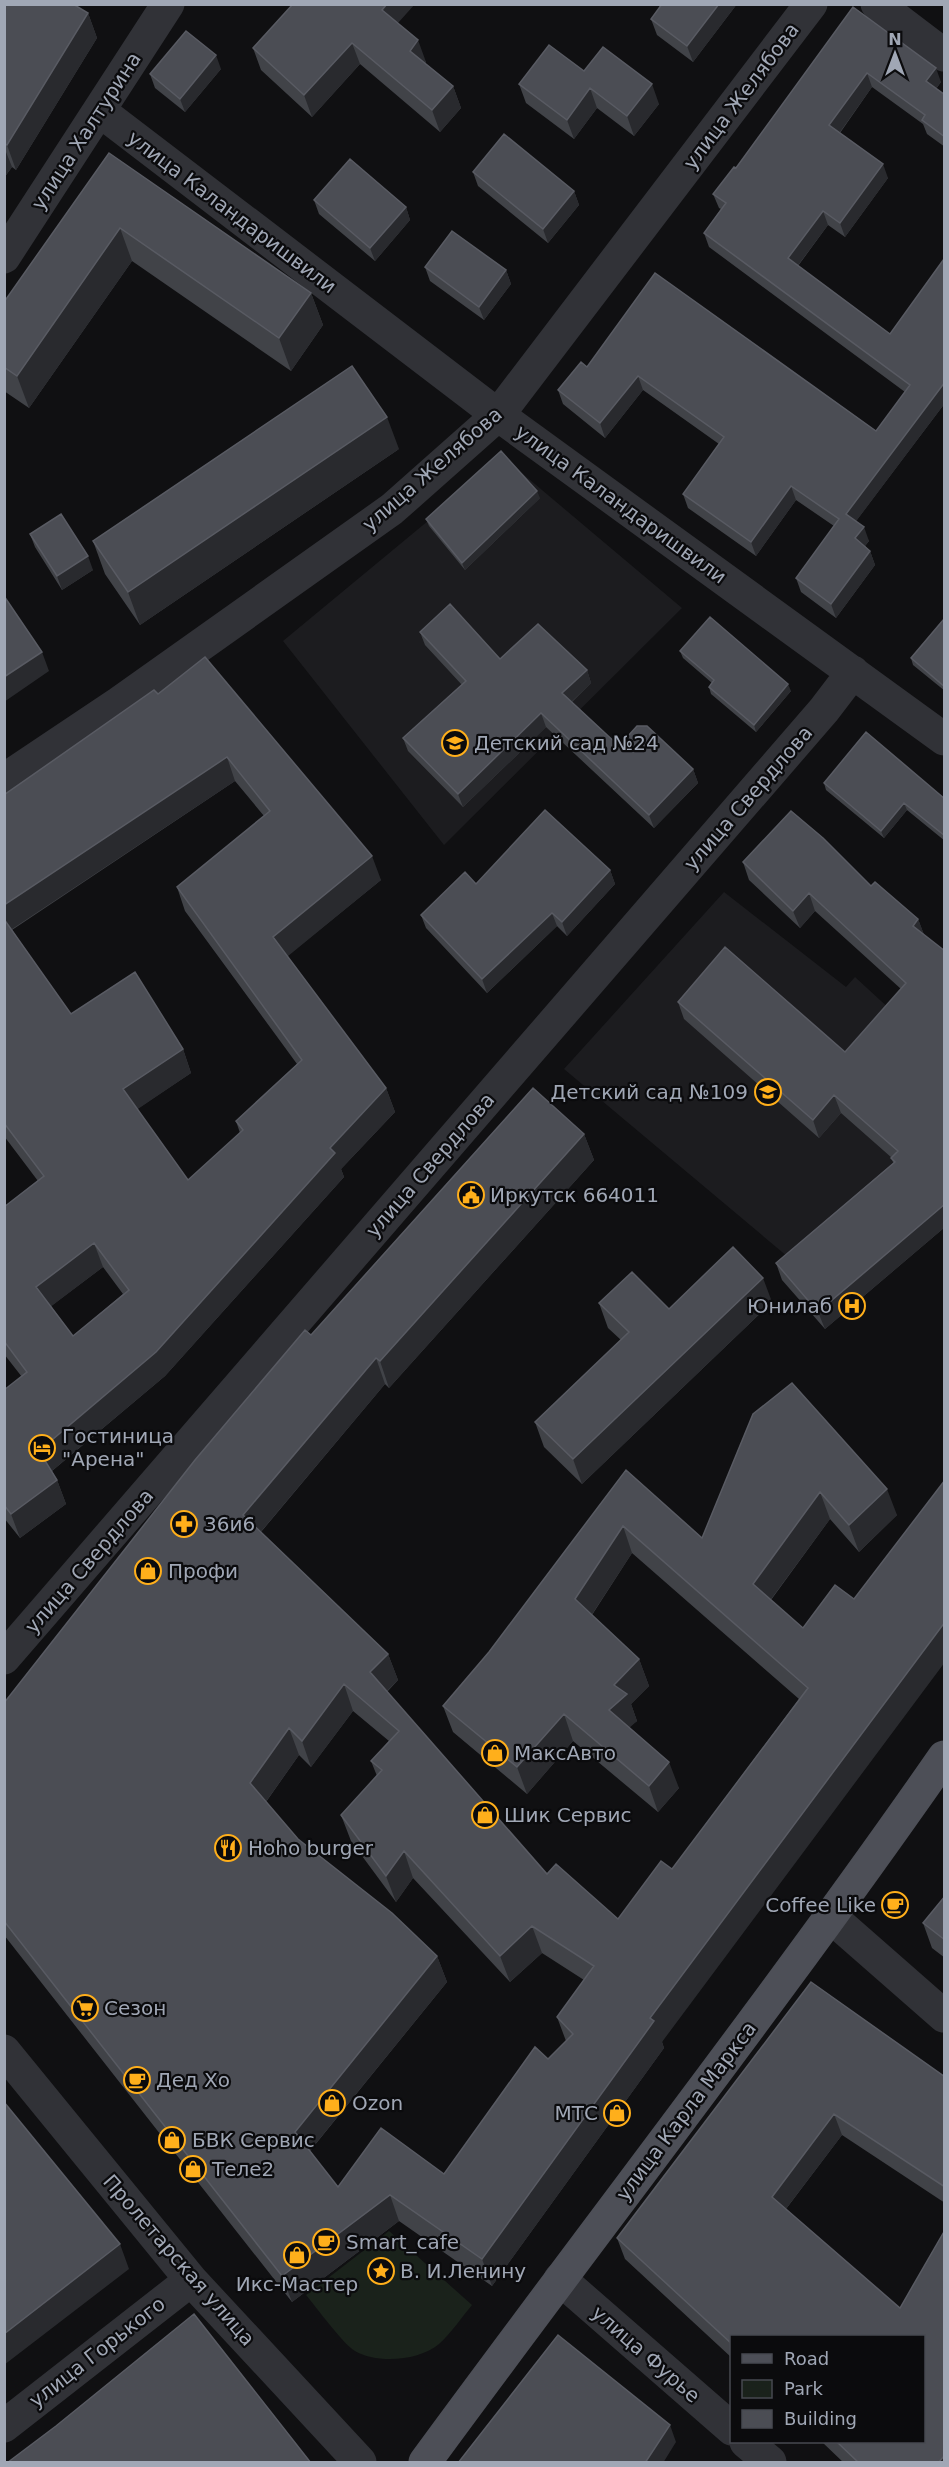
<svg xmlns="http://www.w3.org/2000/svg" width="949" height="2467" font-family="'DejaVu Sans',sans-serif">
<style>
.built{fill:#1c1c1f}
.green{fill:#1a221b}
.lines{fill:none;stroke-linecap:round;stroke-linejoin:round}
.minor{stroke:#313237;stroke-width:33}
.major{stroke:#4d4f57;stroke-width:33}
.wall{fill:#414348;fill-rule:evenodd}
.shaded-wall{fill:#292a2e}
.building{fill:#4b4d54;stroke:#595b63;stroke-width:1.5;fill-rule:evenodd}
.labels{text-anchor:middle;stroke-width:4.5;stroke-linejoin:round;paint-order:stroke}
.street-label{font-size:20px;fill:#a0a7b5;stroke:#0b0b0d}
.poi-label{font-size:20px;fill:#a0a7b5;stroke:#0b0b0d;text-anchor:start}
</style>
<rect width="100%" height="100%" fill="#101012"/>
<!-- built -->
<path class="built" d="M504,458L682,608L444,845L283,641Z
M724,892L846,987L855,977L944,1059V1114L794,1262L564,1069Z"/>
<!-- green -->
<path class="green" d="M389,2231L472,2305C462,2317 451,2333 439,2344C419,2361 377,2364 355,2351C344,2345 316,2307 306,2295Z"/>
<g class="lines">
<!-- minor -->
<path class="minor" d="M877,4L944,55
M100,111L498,415L944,739
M4,257L168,4
M4,780L119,703L392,509L498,415L811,4
M4,1658L824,710L853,672
M831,1917L944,2016
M4,2051L191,2280L360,2462
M560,2279L732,2429
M4,2426L191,2280
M746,2442L770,2462"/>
<!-- major -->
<path class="major" d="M425,2462C597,2227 777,1997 944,1757"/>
</g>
<!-- wall -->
<path class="wall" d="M4,4L88,13L97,38L16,170L12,167L4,178Z
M737,4L693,62L657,35L651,19Z
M853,7L941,82L936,89L945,95V147L927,134L923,124L872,87L840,133L888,178L845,237L828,225L798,266L890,334L945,260V403L856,521L869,541L865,546L870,551L875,565L836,618L801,592L796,578L834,526L796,500L756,556L688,508L683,494L719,444L643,390L605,438L563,404L558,390L587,367L655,273L876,431L905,392L709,247L704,233L721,209L719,208L713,194L736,168Z
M398,23L426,62L425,63L453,86L461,108L440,132L360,64L312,117L261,70L253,48Z
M221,69L185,112L155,88L150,74Z
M584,71L659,104L634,136L597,108L574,139L526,103L519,84Z
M109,153L311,293L323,325L291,371L132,261L29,408L4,391V302Z
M473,172L574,191L579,205L548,243L478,186Z
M314,200L406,207L410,220L375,261L319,214Z
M425,267L506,270L511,284L484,320L430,281Z
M399,449L140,625L105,574L93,541Z
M540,498L465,570L429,526L426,519Z
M30,534L93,570L62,590L35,547Z
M945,619V691L913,665L911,658Z
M420,632L500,659L587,670L591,683L572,702L619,746L693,769L698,783L654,828L546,727L463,807L408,751L403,738L462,685L425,645Z
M680,651L791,691L756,732L711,694L709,687L712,683L683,658Z
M158,694L381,880L287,956L386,1088L395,1112L341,1169L344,1177L165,1376L52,1471L57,1480L66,1504L20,1538L4,1518V1390L22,1377L4,1354V1207L38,1181L4,1136V795ZM235,781L264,816L177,887L185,911L297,1064L236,1121L240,1133L188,1180L137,1109L191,1073L183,1049L71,1014L12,930ZM103,1267L123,1294L73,1336L51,1306Z
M824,783L945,799V841L907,810L884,838L826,790Z
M743,862L871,886L918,919L924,935L945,1227L825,1329L782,1280L776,1263L893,1163L892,1158L841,1113L819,1138L684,1019L678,1002L845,1052L901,989L815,911L800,928L749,880Z
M610,870L615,884L567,936L557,926L487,993L426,928L421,915L476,884Z
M584,1134L594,1160L389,1388L385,1384L261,1532L388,1654L398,1680L387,1692L547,1874L618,1919L672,1869L799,1699L632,1553L592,1615L639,1659L649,1686L631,1704L637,1721L629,1727L679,1788L658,1812L573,1741L527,1794L453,1732L443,1706L489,1652L626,1470L702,1538L753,1414L897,1515L859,1552L830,1519L771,1600L803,1628L854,1599L662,2042L664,2048L492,2286L399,2221L292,2302L4,1935V1703L311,1335ZM353,1711L389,1741L371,1761L377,1776L341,1815L351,1841L396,1902L413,1878L510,1982L542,1953L584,1980L557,2017L566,2041L548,2059L444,2174L338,2187L310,2151L447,1982L437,1956L298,1839L266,1802L299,1755L311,1767Z
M772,1302L582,1484L544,1447L535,1422L621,1340L608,1328L599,1303L669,1309Z
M945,1896V1958L932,1948L923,1923Z
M811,1982L945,2077V2203L842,2135L786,2209L945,2463H844L822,2442H924L732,2337V2358L625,2259L617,2238Z"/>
<!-- shaded-wall -->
<path class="shaded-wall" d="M387,4H415L390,32L382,10Z
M719,4H737L693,62L687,46Z
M88,13L97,38L16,170L7,145Z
M418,40L426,62L418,72L410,51Z
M352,43L360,64L312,117L304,95Z
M216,55L221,69L185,112L180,99Z
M936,68L941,82L931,95L926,81Z
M867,73L872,87L835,139L829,125Z
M652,84L659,104L634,136L627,116Z
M453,86L461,108L440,132L432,110Z
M590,88L597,108L574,139L567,120Z
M4,147L12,167L4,178Z
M883,164L888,178L845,237L840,223Z
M574,191L579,205L548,243L543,229Z
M406,207L410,220L375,261L370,248Z
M823,211L828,225L793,272L788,258Z
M120,228L132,261L29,408L17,376Z
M506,270L511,284L484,320L479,307Z
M311,293L323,325L291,371L279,338Z
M638,376L643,390L605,438L600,423Z
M945,382V403L851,528L846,514Z
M387,417L399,449L140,625L128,592Z
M791,486L796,500L756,556L751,542Z
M537,491L540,498L465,570L462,563Z
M864,527L869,541L860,552L855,538Z
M870,551L875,565L836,618L831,604Z
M88,556L93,570L62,590L57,576Z
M42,652L49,671L4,702V677Z
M587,670L591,683L567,706L562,693Z
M788,684L791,691L756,732L754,725Z
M541,713L546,727L463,807L458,794Z
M227,757L235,781L6,933L4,928V905Z
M693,769L698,783L654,828L649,815Z
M904,803L907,810L884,838L881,831Z
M372,856L381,880L282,961L273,937Z
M610,870L615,884L567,936L562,922Z
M809,893L815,911L800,928L793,911Z
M552,913L557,926L487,993L482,979Z
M918,919L925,937L913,926Z
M183,1049L191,1073L132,1113L123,1089Z
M386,1088L395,1112L341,1169L344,1177L165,1376L47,1475L39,1451L330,1148Z
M834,1095L841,1113L819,1138L813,1120Z
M584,1134L594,1160L389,1388L380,1361Z
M945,1204V1227L825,1329L818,1312Z
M94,1243L103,1267L45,1311L36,1287Z
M763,1278L772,1302L582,1484L573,1459Z
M376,1358L385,1384L253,1541L243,1515Z
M57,1480L66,1504L20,1538L11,1514Z
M887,1489L897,1515L859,1552L849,1525Z
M820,1492L830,1519L763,1610L753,1584Z
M623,1526L632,1553L585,1625L575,1599Z
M945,1622V1662L662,2042L664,2048L492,2286L482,2259L650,2018Z
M388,1654L398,1680L379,1699L370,1672Z
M639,1659L649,1686L631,1704L637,1721L619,1737L609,1710L614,1685Z
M344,1684L353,1711L311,1767L302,1741Z
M564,1714L573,1741L527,1794L517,1767Z
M289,1728L299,1755L260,1810L250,1783Z
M669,1762L679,1788L658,1812L649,1786Z
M404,1851L413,1878L396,1902L386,1876Z
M532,1926L542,1953L510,1982L500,1956Z
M437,1956L447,1982L304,2158L295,2132Z
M834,2114L842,2135L779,2218L772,2197Z
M390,2195L399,2221L292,2302L282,2276Z
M120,2244L129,2269L4,2365V2334Z
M670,2425L676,2442L663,2463H645Z
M945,2455V2463H938Z"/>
<!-- building -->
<path class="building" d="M4,4H73L88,13L7,145L4,143Z
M293,4H387L382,10L418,40L410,51L453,86L432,110L352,43L304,95L253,48Z
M662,4H719L687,46L651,19Z
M853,7L936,68L926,81L945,95V137L922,120L925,115L867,73L829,125L883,164L840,223L823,211L788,258L890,334L944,259L945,260V382L846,514L864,527L855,538L870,551L831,604L796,578L839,519L791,486L751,542L683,494L724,437L638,376L600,423L558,390L581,362L587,367L655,273L876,431L910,385L704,233L726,203L713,194L734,167L736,168Z
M186,31L216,55L180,99L150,74Z
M549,45L584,71L603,47L652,84L627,116L590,88L567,120L519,84Z
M504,134L574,191L543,229L473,172Z
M109,153L311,293L279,338L120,228L17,376L4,367V302Z
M350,159L406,207L370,248L314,200Z
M452,231L506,270L479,307L425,267Z
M352,366L387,417L128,592L93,541Z
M501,451L537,491L462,563L426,519Z
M61,514L88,556L57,576L30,534Z
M4,596L42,652L4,677Z
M450,604L500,659L538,624L587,670L562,693L619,746L637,726H647L693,769L649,815L541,713L458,794L403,738L466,681L420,632Z
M710,617L788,684L754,725L709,687L714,680L680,651Z
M944,619H945V687L911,658Z
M205,657L372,856L273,937L386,1088L330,1148L335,1153L156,1352L39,1451L57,1480L11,1514L4,1505V1390L27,1372L4,1341V1207L44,1176L4,1123V919L71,1014L135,972L183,1049L123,1089L188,1180L243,1130L236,1121L302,1060L177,887L270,811L227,757L4,905V795L154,690L158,694ZM94,1243L129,1290L73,1336L36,1287Z
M866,732L945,799V836L904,803L881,831L824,783Z
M545,810L610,870L562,922L552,913L482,979L421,915L465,872L476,884Z
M791,811L823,838L871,886L875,882L918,919L913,926L945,951V1204L818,1312L776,1263L895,1162L891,1158L898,1151L834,1095L813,1120L678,1002L725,947L845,1052L906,983L809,893L793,911L743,862Z
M533,1088L584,1134L380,1361L376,1358L243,1515L388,1654L370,1672L547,1874L556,1864L618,1919L661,1861L672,1869L808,1688L623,1526L575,1599L639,1659L614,1685L627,1694L609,1710L669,1762L649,1786L564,1714L517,1767L443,1706L489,1652L626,1470L702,1538L753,1414L792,1383L887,1489L849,1525L820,1492L753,1584L803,1628L835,1585L854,1599L945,1480V1622L650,2018L654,2021L482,2259L390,2195L282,2276L4,1921V1703L195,1460L305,1330L311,1335ZM344,1684L399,1731L371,1761L382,1770L341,1815L386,1876L404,1851L500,1956L532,1926L594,1966L557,2017L573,2034L548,2059L535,2047L444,2174L381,2128L338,2187L295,2132L437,1956L392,1913L298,1839L250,1783L289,1728L302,1741Z
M733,1247L763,1278L573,1459L535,1422L629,1332L599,1303L632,1272L669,1309Z
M945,1896V1940L923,1923Z
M811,1982L945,2077V2187L834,2114L772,2197L900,2308L945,2230V2455L938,2463H859L837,2442H924V2337H732V2344L617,2238Z
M4,2102L120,2244L4,2334Z
M194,2314L311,2463H7L56,2426Z
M558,2335L670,2425L645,2463H458Z"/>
<!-- icons -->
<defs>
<symbol id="school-ring" viewBox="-11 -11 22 22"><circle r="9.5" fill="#0b0b0d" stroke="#ffaf1b" stroke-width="1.5"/><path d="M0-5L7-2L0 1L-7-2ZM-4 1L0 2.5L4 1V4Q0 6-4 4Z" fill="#ffaf1b"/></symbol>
<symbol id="civic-ring" viewBox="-11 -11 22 22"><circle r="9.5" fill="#0b0b0d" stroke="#ffaf1b" stroke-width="1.5"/><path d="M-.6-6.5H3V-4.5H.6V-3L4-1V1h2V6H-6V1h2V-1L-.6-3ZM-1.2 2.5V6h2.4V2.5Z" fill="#ffaf1b"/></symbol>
<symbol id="hospital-ring" viewBox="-11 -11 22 22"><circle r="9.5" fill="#0b0b0d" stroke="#ffaf1b" stroke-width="1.5"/><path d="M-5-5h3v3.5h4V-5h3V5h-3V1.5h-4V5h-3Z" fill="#ffaf1b"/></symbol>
<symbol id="hotel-ring" viewBox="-11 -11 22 22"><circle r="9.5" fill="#0b0b0d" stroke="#ffaf1b" stroke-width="1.5"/><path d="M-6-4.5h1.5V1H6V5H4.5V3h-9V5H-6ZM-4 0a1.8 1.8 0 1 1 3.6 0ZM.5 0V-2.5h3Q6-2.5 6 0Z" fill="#ffaf1b"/></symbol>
<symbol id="pharmacy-ring" viewBox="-11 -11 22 22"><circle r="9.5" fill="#0b0b0d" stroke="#ffaf1b" stroke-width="1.5"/><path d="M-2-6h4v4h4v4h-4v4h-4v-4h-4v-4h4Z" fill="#ffaf1b"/></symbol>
<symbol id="shop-ring" viewBox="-11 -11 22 22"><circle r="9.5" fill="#0b0b0d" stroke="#ffaf1b" stroke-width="1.5"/><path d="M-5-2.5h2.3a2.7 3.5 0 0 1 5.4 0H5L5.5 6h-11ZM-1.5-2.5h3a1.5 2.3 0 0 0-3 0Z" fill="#ffaf1b"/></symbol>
<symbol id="restaurant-ring" viewBox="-11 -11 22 22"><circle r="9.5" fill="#0b0b0d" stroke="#ffaf1b" stroke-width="1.5"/><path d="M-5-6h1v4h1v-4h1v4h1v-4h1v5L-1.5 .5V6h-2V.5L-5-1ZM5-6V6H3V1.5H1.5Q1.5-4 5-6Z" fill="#ffaf1b"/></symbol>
<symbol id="cafe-ring" viewBox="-11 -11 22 22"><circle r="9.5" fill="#0b0b0d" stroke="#ffaf1b" stroke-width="1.5"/><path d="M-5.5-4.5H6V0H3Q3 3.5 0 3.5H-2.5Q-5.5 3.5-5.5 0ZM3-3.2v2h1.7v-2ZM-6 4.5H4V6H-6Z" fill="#ffaf1b"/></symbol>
<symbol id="supermarket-ring" viewBox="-11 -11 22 22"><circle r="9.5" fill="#0b0b0d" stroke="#ffaf1b" stroke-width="1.5"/><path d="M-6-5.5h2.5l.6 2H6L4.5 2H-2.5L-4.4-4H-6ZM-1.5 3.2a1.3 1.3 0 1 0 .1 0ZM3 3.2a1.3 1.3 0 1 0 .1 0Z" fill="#ffaf1b"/></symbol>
<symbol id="sight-ring" viewBox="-11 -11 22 22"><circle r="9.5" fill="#0b0b0d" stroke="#ffaf1b" stroke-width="1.5"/><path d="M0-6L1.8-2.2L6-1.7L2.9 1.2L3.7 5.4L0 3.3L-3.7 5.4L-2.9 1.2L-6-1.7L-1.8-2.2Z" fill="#ffaf1b"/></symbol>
</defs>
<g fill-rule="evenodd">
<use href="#school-ring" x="440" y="728" width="30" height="30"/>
<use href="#school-ring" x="753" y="1077" width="30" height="30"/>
<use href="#civic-ring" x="456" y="1180" width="30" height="30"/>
<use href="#hospital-ring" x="837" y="1291" width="30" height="30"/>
<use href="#hotel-ring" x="27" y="1433" width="30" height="30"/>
<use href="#pharmacy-ring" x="169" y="1509" width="30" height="30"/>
<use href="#shop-ring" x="133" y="1556" width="30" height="30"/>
<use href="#shop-ring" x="480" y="1738" width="30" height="30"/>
<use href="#shop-ring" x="470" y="1800" width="30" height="30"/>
<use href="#restaurant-ring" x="213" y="1833" width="30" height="30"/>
<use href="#cafe-ring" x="880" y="1890" width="30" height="30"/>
<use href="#supermarket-ring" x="70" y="1993" width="30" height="30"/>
<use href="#cafe-ring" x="122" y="2065" width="30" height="30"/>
<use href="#shop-ring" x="317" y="2088" width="30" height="30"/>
<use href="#shop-ring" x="602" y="2098" width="30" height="30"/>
<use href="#shop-ring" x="157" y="2125" width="30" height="30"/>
<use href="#shop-ring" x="178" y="2154" width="30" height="30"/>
<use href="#cafe-ring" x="311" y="2227" width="30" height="30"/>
<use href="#shop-ring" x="282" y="2240" width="30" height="30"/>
<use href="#sight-ring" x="366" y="2256" width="30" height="30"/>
</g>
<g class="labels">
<!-- street labels -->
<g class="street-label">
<text transform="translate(741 96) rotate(-53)" y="7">улица Желябова</text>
<text transform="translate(86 131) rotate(-57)" y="7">улица Халтурина</text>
<text transform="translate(232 212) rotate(37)" y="7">улица Каландаришвили</text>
<text transform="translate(432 469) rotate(-41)" y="7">улица Желябова</text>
<text transform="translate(621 504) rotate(36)" y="7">улица Каландаришвили</text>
<text transform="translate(748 798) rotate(-49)" y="7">улица Свердлова</text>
<text transform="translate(430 1165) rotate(-49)" y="7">улица Свердлова</text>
<text transform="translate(89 1561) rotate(-49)" y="7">улица Свердлова</text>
<text transform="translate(686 2111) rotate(-53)" y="7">улица Карла Маркса</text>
<text transform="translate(179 2260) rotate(49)" y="7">Пролетарская улица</text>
<text transform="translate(97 2352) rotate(-38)" y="7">улица Горького</text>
<text transform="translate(646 2354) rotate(41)" y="7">улица Фурье</text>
</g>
<!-- poi labels -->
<g class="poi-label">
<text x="474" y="750">Детский сад №24</text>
<text x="748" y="1099" text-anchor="end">Детский сад №109</text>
<text x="490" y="1202">Иркутск 664011</text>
<text x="832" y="1313" text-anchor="end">Юнилаб</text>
<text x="62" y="1443">Гостиница<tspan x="62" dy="23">"Арена"</tspan></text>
<text x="204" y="1531">36и6</text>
<text x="168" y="1578">Профи</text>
<text x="514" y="1760">МаксАвто</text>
<text x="504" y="1822">Шик Сервис</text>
<text x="248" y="1855">Hoho burger</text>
<text x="876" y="1912" text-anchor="end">Coffee Like</text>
<text x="104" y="2015">Сезон</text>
<text x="156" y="2087">Дед Хо</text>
<text x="352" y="2110">Ozon</text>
<text x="598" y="2120" text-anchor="end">МТС</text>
<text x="192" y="2147">БВК Сервис</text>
<text x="212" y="2176">Теле2</text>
<text x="346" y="2249">Smart_cafe</text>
<text x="400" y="2278">В. И.Ленину</text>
<text x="297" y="2291" text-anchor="middle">Икс-Мастер</text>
</g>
</g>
<!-- border -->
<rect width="949" height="2467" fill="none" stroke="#a0a7b5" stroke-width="12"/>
<!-- legend -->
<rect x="730" y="2335" width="195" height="108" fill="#0b0b0d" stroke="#474950" stroke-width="1.5"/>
<rect x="742" y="2354" width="30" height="9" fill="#4d4f57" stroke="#474950" stroke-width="1.5"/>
<text x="784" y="2365" font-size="18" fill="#a0a7b5">Road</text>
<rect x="742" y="2380" width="30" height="18" fill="#1a221b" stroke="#474950" stroke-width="1.5"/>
<text x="784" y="2395" font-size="18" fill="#a0a7b5">Park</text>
<rect x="742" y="2410" width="30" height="18" fill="#4b4d54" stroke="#474950" stroke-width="1.5"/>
<text x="784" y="2425" font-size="18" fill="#a0a7b5">Building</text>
<!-- north arrow -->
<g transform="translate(895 54)" stroke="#0b0b0d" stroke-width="4.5" paint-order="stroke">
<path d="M0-4.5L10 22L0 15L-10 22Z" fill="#a0a7b5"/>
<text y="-9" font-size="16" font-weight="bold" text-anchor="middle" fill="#a0a7b5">N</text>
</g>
</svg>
